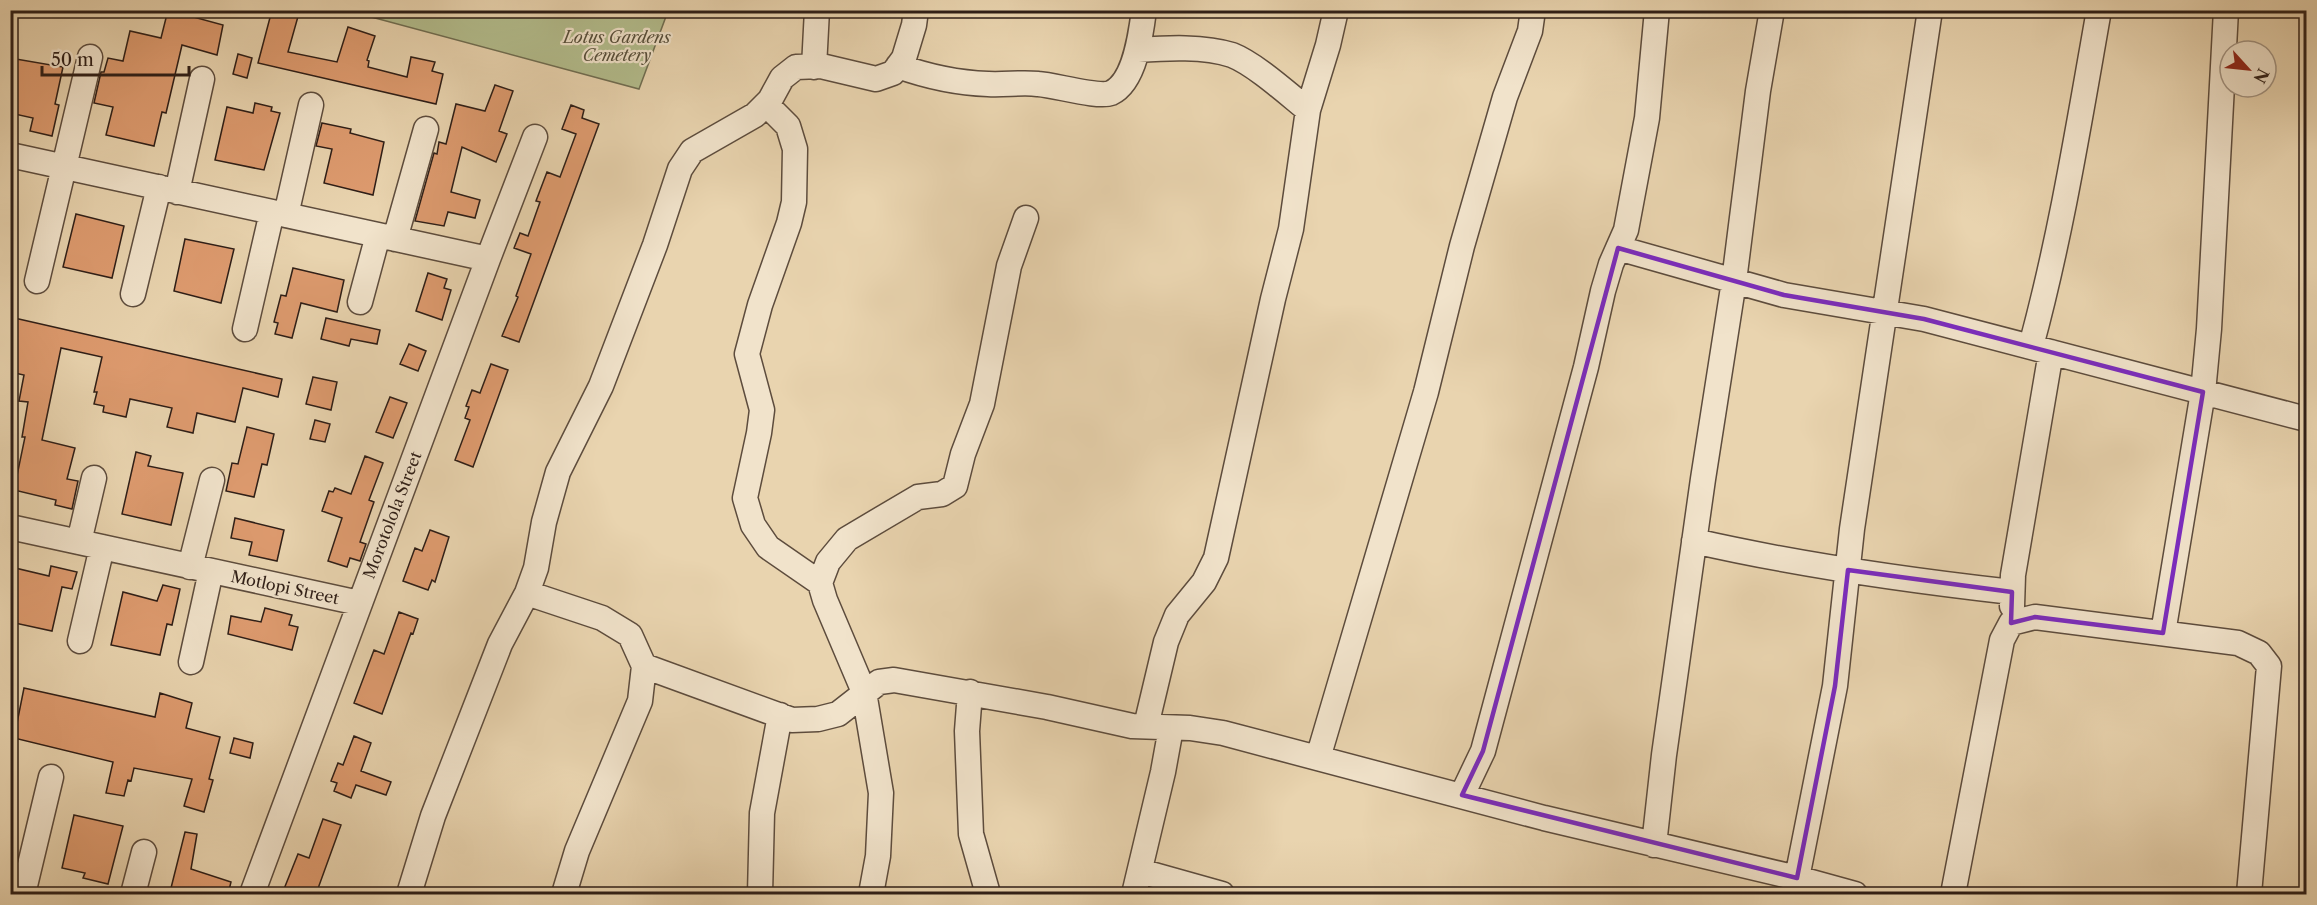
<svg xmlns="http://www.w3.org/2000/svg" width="2317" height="905" font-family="'Libre Caslon Text',serif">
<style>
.green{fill:#b3bd8d;stroke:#706e52;stroke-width:1.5}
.building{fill:#de9b6f;stroke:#2e1e17;stroke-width:1.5}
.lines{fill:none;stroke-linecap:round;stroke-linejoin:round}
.minor-casing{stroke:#5d4c3d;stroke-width:27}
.minor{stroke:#f1e3cb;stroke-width:24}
.marked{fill:none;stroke:#7b2cbf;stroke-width:4.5;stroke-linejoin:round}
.labels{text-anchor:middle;stroke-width:4.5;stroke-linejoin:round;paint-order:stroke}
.park-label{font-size:16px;font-style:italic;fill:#564e3a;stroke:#f1e3cb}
.street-label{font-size:16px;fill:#2e1e17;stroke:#f1e3cb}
</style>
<rect width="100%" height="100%" fill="#e9d4af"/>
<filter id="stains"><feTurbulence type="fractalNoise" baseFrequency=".00333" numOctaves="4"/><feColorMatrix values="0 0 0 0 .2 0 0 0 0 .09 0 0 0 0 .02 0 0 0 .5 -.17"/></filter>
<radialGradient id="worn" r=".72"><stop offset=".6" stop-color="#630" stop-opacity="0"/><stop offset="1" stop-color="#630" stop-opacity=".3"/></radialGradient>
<!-- green -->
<path class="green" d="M349,11L668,10V11L639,89Z"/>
<!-- building -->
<path class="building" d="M168,10H187L186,15L223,25L217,55L182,45L166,113L162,112L154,146L106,135L113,107L94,103L101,72H104L108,58L123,61L130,31L161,38Z
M272,10H290L299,13L288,52L337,62L348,27L375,36L367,60L369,61L368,67L407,77L411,57L435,62L432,71L443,74L436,104L258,63Z
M238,54L252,58L247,78L233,74Z
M10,58L63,67L55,104L59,105L52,136L30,131L33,118L10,113Z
M495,85L513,91L499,131L507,134L496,162L462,147L451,192L480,200L475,218L448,212L444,226L415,221L434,153L437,154L439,142L446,144L456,104L485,111Z
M255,103L272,107L271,111L280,113L264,170L215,160L227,107L253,113Z
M571,105L584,110L582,118L599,124L519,342L502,336L518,297L516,296L531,254L514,248L520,233L528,236L540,202L536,201L547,172L560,177L576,134L562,129Z
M322,123L351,129L350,133L384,142L373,195L324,183L332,149L316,146Z
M76,214L124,226L112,278L63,267Z
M185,239L234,249L221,303L174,291Z
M293,268L344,280L337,312L301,303L292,338L275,334L278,323L274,322L281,295L286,296Z
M428,273L447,279L444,288L451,290L442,320L416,311Z
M10,317L282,379L278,397L243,388L235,422L197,413L193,433L167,427L172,408L130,399L126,417L103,412L104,406L94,404L97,392H94L102,357L61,348L42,440L75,448L67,479L78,481L72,509L55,505L56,500L14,490L25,437H22L28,402L19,401L24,375L10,372Z
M326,318L380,330L377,344L351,339L349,346L321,339Z
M409,344L426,351L418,371L400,364Z
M491,364L508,370L473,467L455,460L470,420L465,418L469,407L466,406L472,390L480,393Z
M313,377L337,382L331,410L306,404Z
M390,397L407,403L393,438L376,432Z
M315,420L330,424L325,442L310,439Z
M247,427L274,434L267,465L262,464L254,497L226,491L232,463L238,464Z
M136,452L151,456L148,466L183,473L171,525L122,514Z
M365,456L383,463L369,500L374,502L360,542L366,544L360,561L350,558L347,567L328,561L342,518L322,511L329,491L333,492L335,488L351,494Z
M235,518L284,530L277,561L249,555L252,542L231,538Z
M430,530L449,537L435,582L432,580L428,590L403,581L415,548L422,551Z
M51,566L77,572L72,589L62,587L52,631L10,622V585L15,568L49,576Z
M163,585L180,589L172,625L167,624L160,655L111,645L123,592L157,601Z
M265,608L292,615L289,625L298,627L292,650L228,634L231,616L261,622Z
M399,612L418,619L413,634L411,633L382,714L354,703L374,650L384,654Z
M24,688L155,717L160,693L192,703L186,728L220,737L209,779L213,780L204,812L184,806L192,779L134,768L131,781L128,780L124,796L106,793L113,762L14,738Z
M354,736L371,743L361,771L391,782L386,795L356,785L351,798L334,791L337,783L331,781L338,763L343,765Z
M234,738L253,743L250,758L230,753Z
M74,815L123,826L108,884L83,878L85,873L62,868Z
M323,819L341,825L316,894H282L298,854L309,858Z
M185,832L197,834L191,869L231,882L228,894H181L170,892Z"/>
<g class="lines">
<defs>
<path id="minor" d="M1138,50C1167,48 1204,46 1232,55C1255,64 1288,94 1308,110
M898,66C926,76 958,83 988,84C1005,85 1022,82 1038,84C1055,85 1098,98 1111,93C1135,82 1141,34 1144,10
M814,67L817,10
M766,104L788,126L795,149L794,202L789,223L760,305L747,354L762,410L759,433L745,498L753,525L768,547L820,583
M10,155L488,259
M177,192L202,79
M286,215L311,105
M395,239L426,129
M1618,248L1784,295L1924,319L2306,419
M37,281L90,57
M133,294L159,187
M360,302L378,235
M245,329L272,212
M2031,346C2061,236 2079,123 2099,10
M10,527L359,603
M1694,541C1799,565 1905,580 2012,592
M79,542L94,478
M190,567L212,480
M527,593L536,568L544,522L558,472L601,386L655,245L680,169L692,151L755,115L770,100L782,78L796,67L821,66L876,79L893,73L904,58L914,25L916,10
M2012,606L2013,575L2051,352
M2163,633L2203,392L2209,329L2226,10
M80,641L102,547
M191,662L211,571
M644,666L792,720L818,719L838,714L879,682L894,680L1047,707L1132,726L1190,728L1223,733L1544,818L1797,878L1855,894
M970,692L967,731L971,834L988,894
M1146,726L1166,642L1177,615L1204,582L1216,558L1273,299L1291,229L1308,110L1328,45L1336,10
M1318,758L1426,392L1462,246L1505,97L1530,31L1533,10
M1462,795L1483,751L1586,367L1603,291L1611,264L1626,230L1647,118L1657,10
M1654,845L1664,755L1703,479L1734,281L1758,91L1772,10
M1140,871L1222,894
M1797,878L1835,686L1852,529L1930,10
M23,894L51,777
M133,894L144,852
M252,894L488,259L535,137
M409,894L433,816L500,644L527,593L602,618L630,635L644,666L640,701L577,851L564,894
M760,894L762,813L780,715
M871,894L878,856L881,793L864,692L825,600L820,583L828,562L847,539L918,497L942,494L955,486L963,454L982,404L1009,266L1026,218
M1134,894L1163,772L1171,728
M1953,894L2002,640L2011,623L2035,617L2238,643L2259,653L2269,666L2249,894"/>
</defs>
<!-- minor casing -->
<use href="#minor" class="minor-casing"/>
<!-- minor -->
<use href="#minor" class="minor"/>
</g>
<!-- marked area -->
<path class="marked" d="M1618,248L1784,295L1924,319L2203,392L2163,633L2035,617L2011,623L2012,592L1848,570L1835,686L1797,878L1462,795L1483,751Z"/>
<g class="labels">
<!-- park labels -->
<g class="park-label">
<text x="617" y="43">Lotus Gardens<tspan x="617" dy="18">Cemetery</tspan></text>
</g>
<!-- street labels -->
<g class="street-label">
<text transform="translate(392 515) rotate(-69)" y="6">Morotolola Street</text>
<text transform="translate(285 587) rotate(12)" y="6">Motlopi Street</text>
</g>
</g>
<!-- margin -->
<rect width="2317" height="905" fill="none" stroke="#e9d4af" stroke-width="36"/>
<rect x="12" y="12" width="2293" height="881" fill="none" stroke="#2e1e17" stroke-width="3"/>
<rect x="18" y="18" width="2281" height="869" fill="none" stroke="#2e1e17" stroke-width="1.5"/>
<!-- north arrow -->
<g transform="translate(2248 69) rotate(117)"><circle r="28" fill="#f1e3cb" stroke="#a39483" stroke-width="1.5"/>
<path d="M0-4.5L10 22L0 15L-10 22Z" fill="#8f2418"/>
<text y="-9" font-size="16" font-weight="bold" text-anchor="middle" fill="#2e1e17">N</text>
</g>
<!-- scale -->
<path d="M42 66v9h147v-9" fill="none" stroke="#2e1e17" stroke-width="3"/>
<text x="51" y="66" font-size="18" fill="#2e1e17" stroke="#f1e3cb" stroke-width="4.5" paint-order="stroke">50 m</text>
<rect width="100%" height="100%" filter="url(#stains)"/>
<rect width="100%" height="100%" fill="url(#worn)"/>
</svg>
